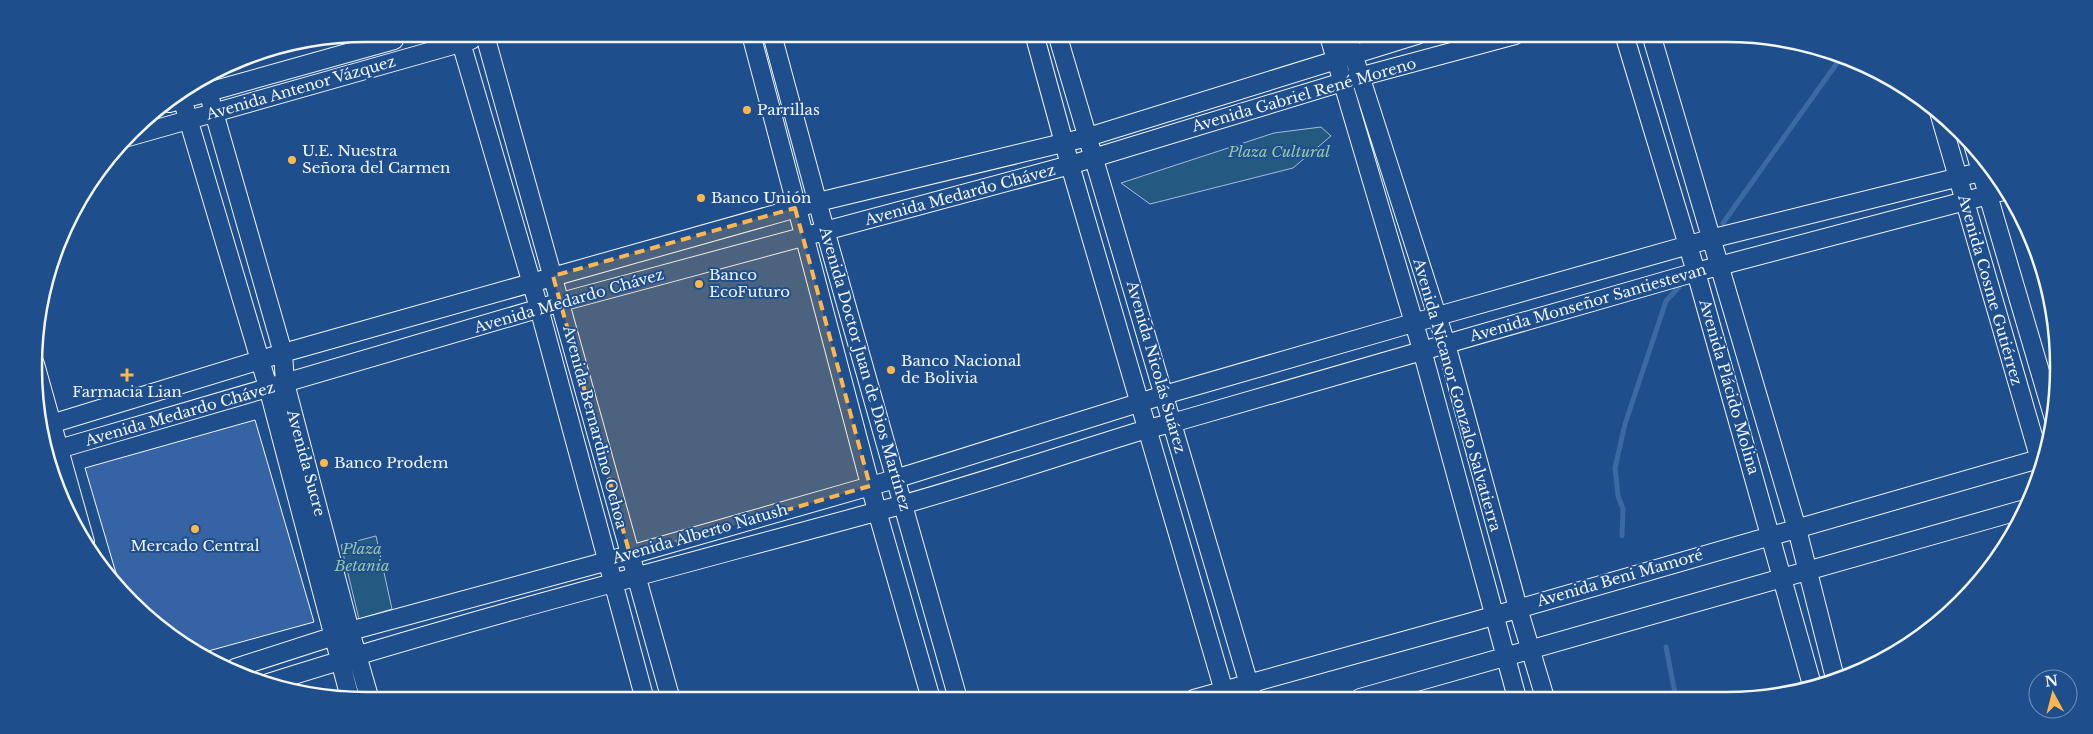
<svg xmlns="http://www.w3.org/2000/svg" width="2093" height="734" font-family="'Libre Baskerville',serif">
<style>
.green{fill:#245a82;stroke:#a8bbd7}
.lines{fill:none;stroke-linecap:round;stroke-linejoin:round}
.stream{stroke:#3b69a3;stroke-width:5}
.building{fill:#3563a3;stroke:#f2f6ff}
.minor-casing{stroke:#f2f6ff;stroke-width:20}
.minor{stroke:#1f4e8c;stroke-width:18}
.marked{fill:#ffb74d;fill-opacity:0.2;stroke:#ffb74d;stroke-width:4;stroke-dasharray:10 6;stroke-linejoin:round}
.poi-dot{fill:#ffb74d;stroke:#1f4e8c;stroke-width:2}
.labels{text-anchor:middle;stroke-width:4;stroke-linejoin:round;paint-order:stroke}
.street-label{font-size:15px;fill:#f2f6ff;stroke:#1f4e8c}
.poi-label{font-size:15px;fill:#f2f6ff;stroke:#1f4e8c;text-anchor:start}
.park-label{font-size:15px;font-style:italic;fill:#97c8a6;stroke:#1f4e8c}
.rim{fill:none;stroke:#f2f6ff;stroke-width:2.5}
</style>
<rect width="100%" height="100%" fill="#1f4e8c"/>
<!-- green -->
<path class="green" d="M1321,127L1331,136L1293,168L1150,204L1121,183L1274,133Z
M376,536L392,609L359,619L341,545Z"/>
<g class="lines">
<!-- stream -->
<path class="stream" d="M1723,223L1842,56
M1622,536L1623,509L1618,496L1615,468L1625,424L1666,301L1679,287
M1666,647L1676,698"/>
</g>
<!-- building -->
<path class="building" d="M255,420L314,622L201,653L182,644L131,602L121,590L85,468Z"/>
<g class="lines">
<defs>
<path id="minor" d="M1624,34L1696,272L1812,685
M1651,34L1797,529L1835,678
M1347,35L1446,344L1518,608L1545,698
M1329,36L1422,350L1517,698
M1035,37L1070,165L1226,698
M1058,37L1253,698
M752,38L877,511L931,699
M773,38L825,230L958,699
M460,39L539,308L645,700
M486,39L671,700
M205,81L283,353L285,383L350,631L370,700
M181,95L268,387L350,698
M169,103L394,40
M1939,112L2042,467
M128,137L471,40
M1973,144L2054,419
M35,364L85,542
M41,427L283,353L818,202L1088,137L1417,35
M45,453L561,302L1070,165L1359,77L1515,35
M235,668L350,631L630,555L895,479L1164,395L1413,323L1710,239L1992,169
M268,683C477,617 689,563 901,505C983,482 1065,454 1147,429L1172,423L1696,272L2007,190
M1360,698L2025,509
M1194,699L1472,622L2046,457"/>
</defs>
<!-- minor casing -->
<use href="#minor" class="minor-casing"/>
<!-- minor -->
<use href="#minor" class="minor"/>
</g>
<!-- marked area -->
<path class="marked" d="M795,208L870,486L630,555L553,276Z"/>
<!-- markers -->
<g class="poi-dot">
<circle cx="747" cy="110" r="5"/>
<circle cx="292" cy="160" r="5"/>
<circle cx="701" cy="198" r="5"/>
<circle cx="699" cy="284" r="5"/>
<circle cx="891" cy="370" r="5"/>
<path d="M124.5 367.5h5v5h5v5h-5v5h-5v-5h-5v-5h5z"/>
<circle cx="324" cy="463" r="5"/>
<circle cx="195" cy="529" r="5"/>
</g>
<g class="labels">
<!-- street labels -->
<g class="street-label">
<text transform="translate(301 88) rotate(-16)" y="5">Avenida Antenor Vázquez</text>
<text transform="translate(1304 95) rotate(-16)" y="5">Avenida Gabriel René Moreno</text>
<text transform="translate(960 195) rotate(-15)" y="5">Avenida Medardo Chávez</text>
<text transform="translate(1990 290) rotate(74)" y="5">Avenida Cosme Gutiérrez</text>
<text transform="translate(569 301) rotate(-16)" y="5">Avenida Medardo Chávez</text>
<text transform="translate(1588 303) rotate(-16)" y="5">Avenida Monseñor Santiestevan</text>
<text transform="translate(1156 367) rotate(74)" y="5">Avenida Nicolás Suárez</text>
<text transform="translate(865 369) rotate(74)" y="5">Avenida Doctor Juan de Dios Martínez</text>
<text transform="translate(1729 387) rotate(74)" y="5">Avenida Plácido Molina</text>
<text transform="translate(1457 395) rotate(74)" y="5">Avenida Nicanor Gonzalo Salvatierra</text>
<text transform="translate(180 414) rotate(-16)" y="5">Avenida Medardo Chávez</text>
<text transform="translate(595 427) rotate(75)" y="5">Avenida Bernardino Ochoa</text>
<text transform="translate(306 463) rotate(75)" y="5">Avenida Sucre</text>
<text transform="translate(700 534) rotate(-16)" y="5">Avenida Alberto Natush</text>
<text transform="translate(1620 578) rotate(-16)" y="5">Avenida Beni Mamoré</text>
</g>
<!-- poi labels -->
<g class="poi-label">
<text x="757" y="115">Parrillas</text>
<text x="302" y="156">U.E. Nuestra<tspan x="302" dy="17">Señora del Carmen</tspan></text>
<text x="711" y="203">Banco Unión</text>
<text x="709" y="280">Banco<tspan x="709" dy="17">EcoFuturo</tspan></text>
<text x="901" y="366">Banco Nacional<tspan x="901" dy="17">de Bolivia</tspan></text>
<text x="127" y="397" text-anchor="middle">Farmacia Lian</text>
<text x="334" y="468">Banco Prodem</text>
<text x="195" y="551" text-anchor="middle">Mercado Central</text>
</g>
<!-- park labels -->
<g class="park-label">
<text x="1279" y="157">Plaza Cultural</text>
<text x="362" y="554">Plaza<tspan x="362" dy="17">Betania</tspan></text>
</g>
</g>
<!-- crop -->
<path d="M0 0H2093V734H0ZM366 42H1726A324 324 0 0 1 2050 366V368A324 324 0 0 1 1726 692H366A324 324 0 0 1 42 368V366A324 324 0 0 1 366 42Z" fill="#1f4e8c" fill-rule="evenodd"/>
<path class="rim" d="M366 42H1726A324 324 0 0 1 2050 366V368A324 324 0 0 1 1726 692H366A324 324 0 0 1 42 368V366A324 324 0 0 1 366 42Z"/>
<!-- north arrow -->
<g transform="translate(2053 694) rotate(353)"><circle r="24" fill="#1f4e8c" stroke="#7391ba"/>
<path d="M0-4L9 19L0 12L-9 19Z" fill="#ffb74d"/>
<text y="-8" font-size="14" font-weight="bold" text-anchor="middle" fill="#f2f6ff">N</text>
</g>
</svg>
